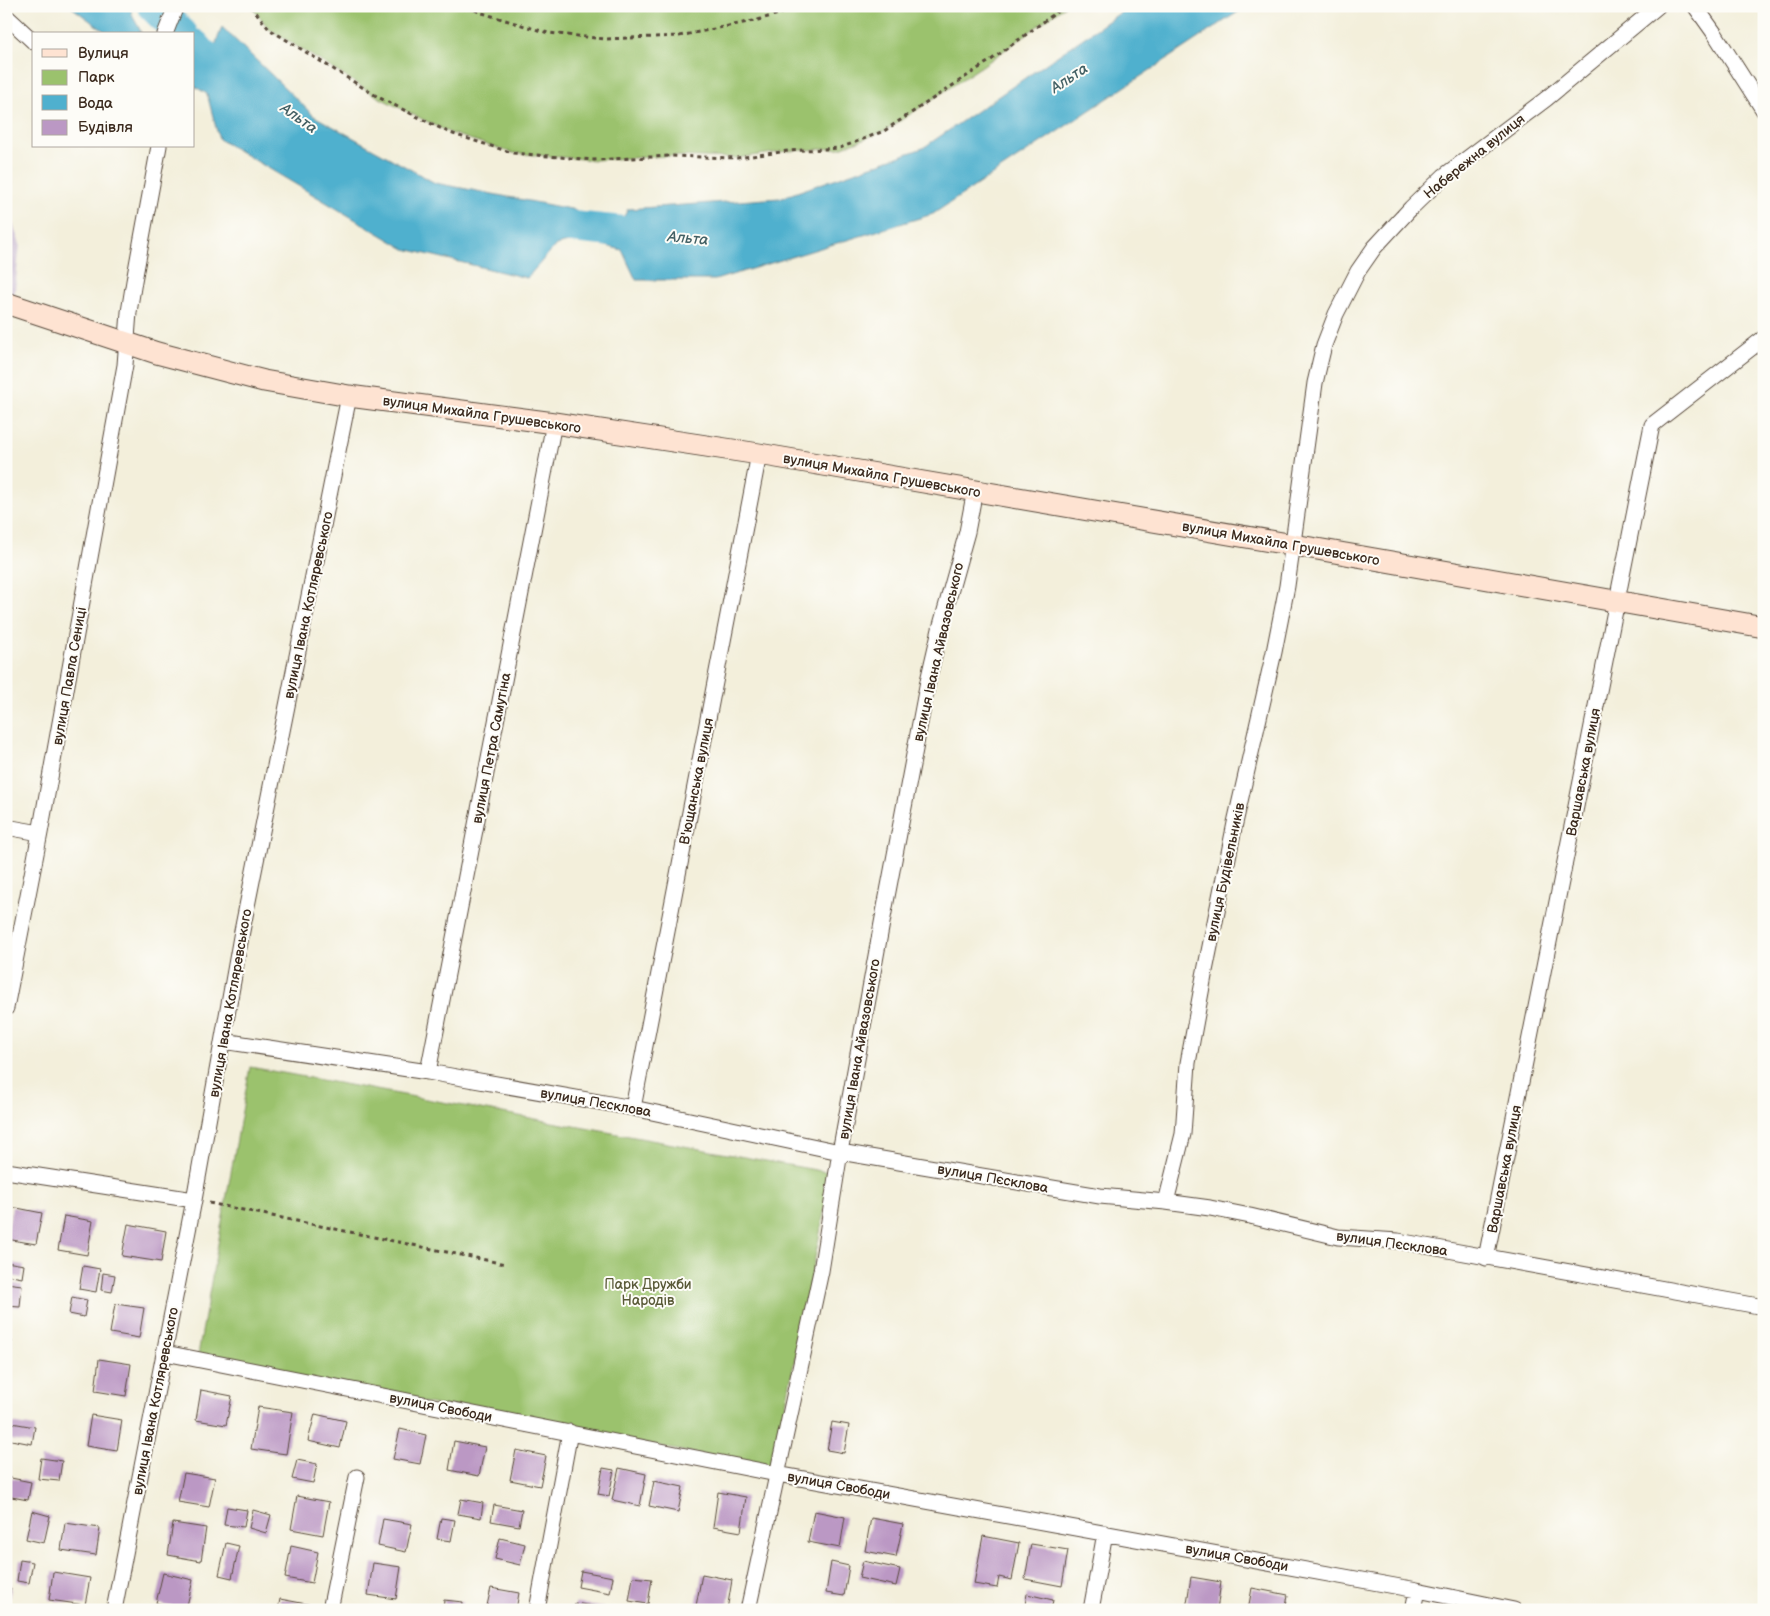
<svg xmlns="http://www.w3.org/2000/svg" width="1770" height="1616" font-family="'Balsamiq Sans',sans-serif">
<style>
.industrial{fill:#ccbed3}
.green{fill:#9bc26d;stroke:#6b7646}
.water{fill:#4fb0ce;stroke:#456d76}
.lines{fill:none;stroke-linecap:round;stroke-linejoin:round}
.river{stroke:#4fb0ce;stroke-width:32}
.building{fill:#bb98c4}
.street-casing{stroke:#57483a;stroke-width:17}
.secondary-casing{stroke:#57483a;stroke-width:23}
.path{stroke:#57483a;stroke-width:3;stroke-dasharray:4 4;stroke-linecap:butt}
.street{stroke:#fff;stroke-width:15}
.secondary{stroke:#fee3d2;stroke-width:21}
.labels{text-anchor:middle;stroke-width:4;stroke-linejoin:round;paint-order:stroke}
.street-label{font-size:14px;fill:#3b2a1e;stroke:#fdfcf7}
.park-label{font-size:14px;fill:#585836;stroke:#fdfcf7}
.water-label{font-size:15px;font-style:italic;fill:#436064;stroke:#fdfcf7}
</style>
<rect width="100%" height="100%" fill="#fdfcf7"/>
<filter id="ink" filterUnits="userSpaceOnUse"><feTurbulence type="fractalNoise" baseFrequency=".02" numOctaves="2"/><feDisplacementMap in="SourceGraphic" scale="10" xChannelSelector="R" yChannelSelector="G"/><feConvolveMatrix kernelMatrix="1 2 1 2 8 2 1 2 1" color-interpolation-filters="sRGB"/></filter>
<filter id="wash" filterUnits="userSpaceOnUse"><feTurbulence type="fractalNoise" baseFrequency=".0096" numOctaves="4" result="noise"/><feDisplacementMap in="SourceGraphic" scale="20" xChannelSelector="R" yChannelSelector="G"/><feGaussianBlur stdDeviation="1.12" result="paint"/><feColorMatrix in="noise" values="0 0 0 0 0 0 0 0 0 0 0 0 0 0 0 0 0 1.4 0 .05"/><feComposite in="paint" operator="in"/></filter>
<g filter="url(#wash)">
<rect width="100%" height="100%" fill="#f3efdb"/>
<!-- industrial -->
<path class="industrial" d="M6,204L20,244L14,298L6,296Z"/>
<!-- green -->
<path class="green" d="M251,6H1065L991,60L885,131L840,148L788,151L737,158L669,156L594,160L513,153L450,133L378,97L269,29Z
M250,1067L832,1173L773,1468L197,1360Z"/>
<!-- water -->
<path class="water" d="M70,6H131C130,18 139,23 141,34H108Z
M1130,6H1247L933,214L715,280H636L622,250L599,244L600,221L623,218L628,209L780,198L923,148Z
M222,27L314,116L435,183L576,210L573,241L556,245L527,278L405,249L219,139L207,94L194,86V66L196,62L207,67Z"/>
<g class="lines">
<!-- river -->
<path class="river" d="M153,6L182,34
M194,45L202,54L248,85
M531,223L644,234"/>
</g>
<g id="blocks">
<!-- building -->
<path class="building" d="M12,1207L42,1213L36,1244L6,1239Z
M64,1216L93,1221L87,1255L58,1250Z
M128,1224L166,1231L161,1262L122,1256Z
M6,1262L24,1265L22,1278L6,1275Z
M83,1266L100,1269L96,1292L79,1289Z
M103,1273L115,1275L112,1292L101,1290Z
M6,1283L22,1285L20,1307L6,1306Z
M72,1297L87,1300L84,1317L69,1314Z
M115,1304L144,1308L139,1338L110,1333Z
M6,1340L12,1341L7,1365H6Z
M99,1359L131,1364L126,1396L95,1391Z
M201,1390L232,1396L226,1425L196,1420Z
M258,1407L293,1412L286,1454L251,1449Z
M315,1414L346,1421L340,1448L308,1441Z
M91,1415L122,1420L117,1451L86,1446Z
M6,1422L35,1427L32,1444L6,1439Z
M832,1422L849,1425L844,1453L827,1450Z
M400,1429L426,1435L420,1464L393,1459Z
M454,1441L485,1447L479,1476L449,1470Z
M516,1450L546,1456L540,1486L510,1480Z
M41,1458L62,1461L59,1481L38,1479Z
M297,1460L317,1464L313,1483L292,1479Z
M603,1468L614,1470L609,1496L598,1494Z
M619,1468L646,1474L640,1506L612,1500Z
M184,1473L215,1478L209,1507L178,1502Z
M6,1477L31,1482L28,1500L6,1496Z
M654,1481L683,1487L678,1512L649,1506Z
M718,1492L746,1497L741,1532L713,1527Z
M297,1496L329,1502L323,1535L291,1529Z
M461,1499L483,1503L481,1518L458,1514Z
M494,1505L522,1510L519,1526L491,1521Z
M227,1507L247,1510L244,1527L224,1525Z
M253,1510L271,1515L266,1533L249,1528Z
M32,1511L50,1516L44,1543L26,1539Z
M814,1511L845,1517L840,1548L808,1542Z
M441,1518L455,1520L451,1541L437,1539Z
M871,1518L903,1524L896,1557L865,1551Z
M383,1519L412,1524L406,1552L378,1546Z
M65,1523L100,1528L96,1555L61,1550Z
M173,1523L206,1528L201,1561L168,1555Z
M983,1536L1019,1543L1012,1580L999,1577L997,1588L974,1584Z
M500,1538L525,1544L520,1565L495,1559Z
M226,1543L239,1546L232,1578L219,1575Z
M1031,1544L1068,1550L1062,1586L1025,1579Z
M291,1546L318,1552L312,1583L285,1578Z
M20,1560L33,1562L29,1583L17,1581Z
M863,1561L900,1569L896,1586L859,1578Z
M831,1562L849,1566L844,1596L826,1593Z
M373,1563L401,1567L396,1599L368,1595Z
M581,1571L613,1577L610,1593L578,1587Z
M53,1572L90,1578L85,1605L49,1600Z
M163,1573L193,1580L186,1610L156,1603Z
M702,1574L732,1580L727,1610H715L696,1606Z
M633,1577L652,1579L648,1604L629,1601Z
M1191,1577L1221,1582L1217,1610L1186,1609Z
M6,1587L11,1588L7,1608H6Z
M491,1588L519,1593L516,1610H486Z
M1252,1588L1288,1595L1285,1610H1248Z
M1027,1594L1053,1600L1051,1610L1025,1605Z
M280,1599L312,1605L311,1610H278Z
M444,1600L463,1602L462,1610H443Z
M575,1603L604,1608L603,1610H574Z"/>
</g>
</g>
<g filter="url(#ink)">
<use href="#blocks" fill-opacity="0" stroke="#57483a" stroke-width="1"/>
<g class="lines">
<defs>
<path id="street" d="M1695,6L1715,34L1764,111
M6,16L34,42
M165,34L176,6
M6,827L40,833
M6,1008L40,833L125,365L129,312L134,281L159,146
M223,1041L428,1072L633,1108L840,1152L1100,1196L1166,1202L1210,1208L1250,1216L1338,1237L1398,1241L1764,1307
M428,1072L554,423
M633,1108L759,454
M6,1171L194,1200
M1166,1202L1183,1134L1188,1063L1204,976L1235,823L1274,652L1287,586L1315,383L1324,345L1336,314L1358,271L1374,248L1411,208L1444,176L1546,99L1658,6
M1486,1258L1652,425L1764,338
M165,1353L777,1474L1417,1590L1514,1610
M114,1610L194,1200L242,931L349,396
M330,1610L357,1477
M537,1610L570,1432
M748,1610L821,1271L840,1152L882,923L928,681L941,625L967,532L975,490
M1091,1610L1105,1533
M1413,1610L1417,1590"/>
<path id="secondary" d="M6,303L157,353L264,381L349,396L554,423L759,454L1294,545L1764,627"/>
</defs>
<!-- street casing -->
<use href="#street" class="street-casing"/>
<!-- secondary casing -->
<use href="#secondary" class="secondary-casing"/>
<!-- path -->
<path class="path" d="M251,6L269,29L378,97L450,133L513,153L594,160L669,156L737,158L788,151L840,148L884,131L991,60L1065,6
M468,6L479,12L548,33L605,39L679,36L758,20L805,6
M209,1203L505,1264"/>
<!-- street -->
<use href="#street" class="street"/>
<!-- secondary -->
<use href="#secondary" class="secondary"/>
</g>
</g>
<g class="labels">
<!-- street labels -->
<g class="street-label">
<text transform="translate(1474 156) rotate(-39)" y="5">Набережна вулиця</text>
<text transform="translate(482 414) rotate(8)" y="5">вулиця Михайла Грушевського</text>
<text transform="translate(882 475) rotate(10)" y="5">вулиця Михайла Грушевського</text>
<text transform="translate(1281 543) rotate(10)" y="5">вулиця Михайла Грушевського</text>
<text transform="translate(308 605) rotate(-78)" y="5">вулиця Івана Котляревського</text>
<text transform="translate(938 652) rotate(-77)" y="5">вулиця Івана Айвазовського</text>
<text transform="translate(69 676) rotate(-80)" y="5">вулиця Павла Сениці</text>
<text transform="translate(491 748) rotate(-79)" y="5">вулиця Петра Самутіна</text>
<text transform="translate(1583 772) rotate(-79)" y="5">Варшавська вулиця</text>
<text transform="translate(696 781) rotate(-79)" y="5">В'ющанська вулиця</text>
<text transform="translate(1225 872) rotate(-78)" y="5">вулиця Будівельників</text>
<text transform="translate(230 1003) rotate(-80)" y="5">вулиця Івана Котляревського</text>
<text transform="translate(859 1049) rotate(-80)" y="5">вулиця Івана Айвазовського</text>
<text transform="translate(596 1102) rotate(10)" y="5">вулиця Пєсклова</text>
<text transform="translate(1504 1169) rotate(-79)" y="5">Варшавська вулиця</text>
<text transform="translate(993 1178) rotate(10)" y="5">вулиця Пєсклова</text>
<text transform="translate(1392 1243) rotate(8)" y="5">вулиця Пєсклова</text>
<text transform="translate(155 1401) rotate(-79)" y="5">вулиця Івана Котляревського</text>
<text transform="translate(441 1407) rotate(11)" y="5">вулиця Свободи</text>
<text transform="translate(839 1485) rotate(10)" y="5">вулиця Свободи</text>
<text transform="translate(1237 1557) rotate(10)" y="5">вулиця Свободи</text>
</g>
<!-- park labels -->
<g class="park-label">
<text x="648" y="1289">Парк Дружби<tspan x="648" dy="16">Народів</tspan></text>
</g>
<!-- water labels -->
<g class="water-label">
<text transform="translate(1069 78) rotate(-34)" y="5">Альта</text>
<text transform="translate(299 118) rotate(35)" y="5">Альта</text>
<text transform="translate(688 238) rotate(5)" y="5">Альта</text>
</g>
</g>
<!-- margin -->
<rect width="1770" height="1616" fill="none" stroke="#fdfcf7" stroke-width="25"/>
<!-- legend -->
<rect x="32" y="32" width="162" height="115" fill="#fdfcf7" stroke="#afa8a0"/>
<rect x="42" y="49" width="25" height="8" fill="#fee3d2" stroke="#afa8a0"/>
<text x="78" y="58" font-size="15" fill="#3b2a1e">Вулиця</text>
<rect x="42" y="70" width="25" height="15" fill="#9bc26d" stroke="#afa8a0"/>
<text x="78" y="82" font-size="15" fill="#3b2a1e">Парк</text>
<rect x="42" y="95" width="25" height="15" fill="#4fb0ce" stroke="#afa8a0"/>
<text x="78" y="108" font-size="15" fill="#3b2a1e">Вода</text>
<rect x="42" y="120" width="25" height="15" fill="#bb98c4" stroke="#afa8a0"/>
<text x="78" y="132" font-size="15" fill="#3b2a1e">Будівля</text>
</svg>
